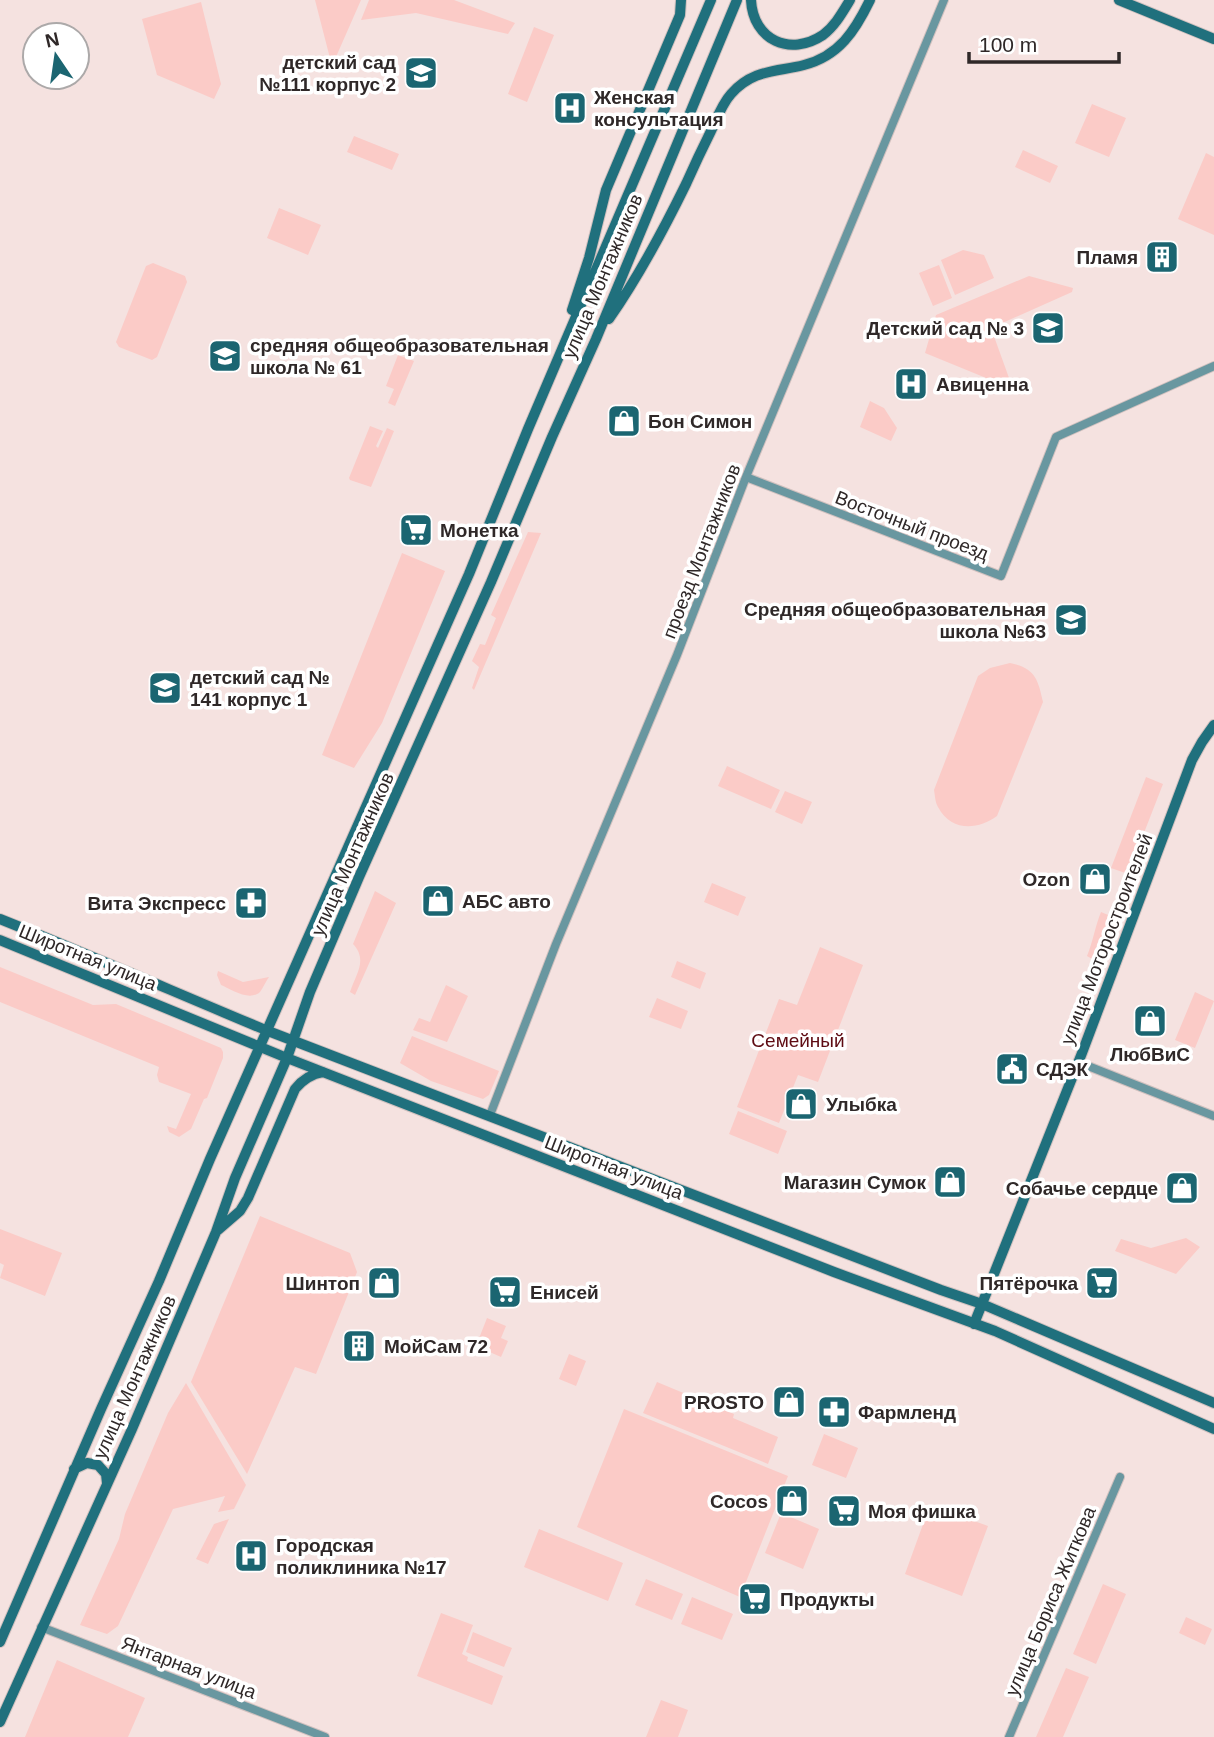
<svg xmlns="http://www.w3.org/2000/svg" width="1214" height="1737" font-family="Helvetica,sans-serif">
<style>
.green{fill:#fbcbc7}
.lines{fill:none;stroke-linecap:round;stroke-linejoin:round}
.street-casing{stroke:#d1c1bf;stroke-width:10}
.secondary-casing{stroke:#d1c1bf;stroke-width:12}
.street{stroke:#6997a0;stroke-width:8}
.secondary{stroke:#20707d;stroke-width:10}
.labels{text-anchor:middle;stroke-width:7;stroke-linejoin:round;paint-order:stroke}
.poi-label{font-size:19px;font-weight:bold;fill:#2f2828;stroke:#fff;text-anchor:start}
.street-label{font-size:19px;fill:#2f2828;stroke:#fff}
.park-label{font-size:19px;fill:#5e0b12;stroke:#fff}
</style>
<rect width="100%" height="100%" fill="#f5e2e0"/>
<!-- green -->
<path class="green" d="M315,0H361L332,66Z
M369,0H454L515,23L508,34L416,13L361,20Z
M201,2L221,84L214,99L157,75L142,19Z
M534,27L554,35L527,102L508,94Z
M1092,104L1126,118L1109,157L1075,143Z
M354,136L399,154L392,170L347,152Z
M1023,150L1058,166L1050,183L1015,167Z
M1206,153L1214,157V235L1178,219Z
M279,208L321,225L308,255L267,238Z
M963,250L984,255L994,278L955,295L941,260Z
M153,263L185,276L187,282L157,357L152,360L119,347L116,342L146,266Z
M939,265L952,298L933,306L919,273Z
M1029,276L1073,288L1072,292L991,328L1013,389L925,353L936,315Z
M398,355L414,361L395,406L388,403L394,389L386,386Z
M870,401L884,408L897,428L891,441L860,427Z
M370,426L383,431L376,446L378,448L387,428L394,431L371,487L350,480L349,478Z
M528,532L541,533L474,690L472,688L479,667L472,661L480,644L485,645L496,618L491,615Z
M402,553L445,571L382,723L354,768L322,755Z
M1010,663C1035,668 1038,679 1043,702L997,816C978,830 951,832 938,807C935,802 935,795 934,790L978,676L990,668Z
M727,766L780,790L771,809L718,786Z
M1146,777L1163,784L1128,874L1111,868Z
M785,791L812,802L802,824L775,812Z
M712,883L746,897L738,916L704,902Z
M375,891L396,903L355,995L350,992C356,974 368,960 353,944Z
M1101,912L1113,917L1097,962L1087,956C1093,941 1095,927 1101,912Z
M820,947L863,965L818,1082L798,1075L779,1123L737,1107L779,999L797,1005Z
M677,961L706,973L700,989L671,977Z
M0,967L93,1005L116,1004L221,1048L223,1052V1058L207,1098L204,1099L191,1129L179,1137L169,1132L167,1126L176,1129L191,1094L159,1082L157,1075L159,1067L0,1002Z
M218,971L243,982L269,977C266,981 263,988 260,992C249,1002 231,989 221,985L217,975Z
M446,985L468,996L447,1042L413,1030L419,1018L430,1022Z
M1195,992L1214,1001L1195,1048L1175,1040Z
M657,998L688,1011L681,1029L649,1017Z
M412,1036L499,1071L489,1095L483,1099L431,1081L400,1063Z
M738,1111L787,1131L778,1154L729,1134Z
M260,1216L350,1253L357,1272L316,1374L295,1367L247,1474L191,1382Z
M0,1229L62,1253L45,1296L0,1278L4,1265L0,1263Z
M1186,1238L1200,1247L1176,1274L1115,1251L1121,1239L1151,1248Z
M487,1318L506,1326L501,1338L508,1341L501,1357L476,1346Z
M569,1354L586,1361L576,1386L559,1379Z
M657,1382L734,1414L733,1418L778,1437L768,1464L643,1413Z
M186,1383L246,1485L234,1509L218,1512L225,1496L173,1509L118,1626L107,1634L80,1625L119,1539L125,1514L168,1413Z
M624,1409L788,1476L740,1597L577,1527Z
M824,1434L858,1448L846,1478L812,1465Z
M930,1505L988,1526L962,1596L905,1574Z
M781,1513L819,1529L803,1569L765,1553Z
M229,1519L208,1564L196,1559L214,1524Z
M539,1529L623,1563L608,1601L524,1567Z
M646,1579L683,1594L672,1620L635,1605Z
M1103,1584L1126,1594L1096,1664L1073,1654Z
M692,1597L733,1614L722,1640L681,1624Z
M441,1613L473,1625L462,1654L468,1657L467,1661L503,1676L492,1705L417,1676Z
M1186,1617L1212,1629L1205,1645L1179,1633Z
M473,1632L512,1648L504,1667L466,1652Z
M57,1660L145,1698L128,1737H25Z
M1066,1668L1089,1677L1063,1737H1036Z
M661,1700L688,1710L678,1737H646Z"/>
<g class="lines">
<defs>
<path id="street" d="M746,477L1001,576L1056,437L1214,366
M1078,1062L1214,1116
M490,1115L556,944L677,655L746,477L944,0
M41,1627L325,1737
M1009,1737L1120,1477"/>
<path id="secondary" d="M751,0C753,40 790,57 823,35C835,26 842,13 850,0
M1119,0L1214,39
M572,310L589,258L606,190L680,15L681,0
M609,319C639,276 663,231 686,184C694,166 702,149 711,131C717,118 722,104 731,94C753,69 777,72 804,65C839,56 855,31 870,0
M0,919C90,955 179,994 268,1031L941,1290L982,1304L1214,1403
M0,940L287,1058L834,1272L995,1331L1214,1429
M218,1230L240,1211L248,1198L295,1089C303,1079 311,1074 323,1072
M974,1324L1082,1053L1192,760L1202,742L1214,725
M74,1469L87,1463L98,1465L106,1474L107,1483
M0,1642L101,1409L159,1281L210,1159L469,574L528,429L711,0
M0,1722L132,1429L216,1232L235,1178L287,1058L310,992L359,877L491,582L552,437L596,339L737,0"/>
</defs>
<!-- street casing -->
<use href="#street" class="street-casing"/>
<!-- secondary casing -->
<use href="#secondary" class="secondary-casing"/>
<!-- street -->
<use href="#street" class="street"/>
<!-- secondary -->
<use href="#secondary" class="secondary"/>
</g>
<!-- icons -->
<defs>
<symbol id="school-square" viewBox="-11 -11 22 22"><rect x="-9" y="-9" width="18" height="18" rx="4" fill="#1b6571" stroke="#fff"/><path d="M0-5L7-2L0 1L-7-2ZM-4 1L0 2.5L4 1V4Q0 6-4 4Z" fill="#fff"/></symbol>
<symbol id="hospital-square" viewBox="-11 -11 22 22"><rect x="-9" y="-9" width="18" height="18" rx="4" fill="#1b6571" stroke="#fff"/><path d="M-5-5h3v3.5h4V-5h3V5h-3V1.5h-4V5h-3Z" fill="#fff"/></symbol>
<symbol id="building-square" viewBox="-11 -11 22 22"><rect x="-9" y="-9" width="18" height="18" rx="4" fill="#1b6571" stroke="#fff"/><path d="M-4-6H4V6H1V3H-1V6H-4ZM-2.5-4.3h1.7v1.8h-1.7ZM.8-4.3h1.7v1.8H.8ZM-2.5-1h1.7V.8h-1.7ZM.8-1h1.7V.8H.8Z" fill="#fff"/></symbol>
<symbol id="shop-square" viewBox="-11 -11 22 22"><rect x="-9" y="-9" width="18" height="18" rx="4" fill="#1b6571" stroke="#fff"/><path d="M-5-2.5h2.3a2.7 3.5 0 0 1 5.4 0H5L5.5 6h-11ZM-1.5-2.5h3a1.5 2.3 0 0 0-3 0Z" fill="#fff"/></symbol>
<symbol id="supermarket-square" viewBox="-11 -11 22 22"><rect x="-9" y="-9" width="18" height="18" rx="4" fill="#1b6571" stroke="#fff"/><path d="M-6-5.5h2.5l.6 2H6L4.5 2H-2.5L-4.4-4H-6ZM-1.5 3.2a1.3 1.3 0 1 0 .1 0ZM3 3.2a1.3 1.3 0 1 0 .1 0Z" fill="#fff"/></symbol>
<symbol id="pharmacy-square" viewBox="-11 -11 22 22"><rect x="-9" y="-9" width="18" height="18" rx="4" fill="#1b6571" stroke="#fff"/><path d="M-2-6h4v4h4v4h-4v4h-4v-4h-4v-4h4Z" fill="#fff"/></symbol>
<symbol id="civic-square" viewBox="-11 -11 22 22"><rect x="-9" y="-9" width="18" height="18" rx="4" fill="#1b6571" stroke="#fff"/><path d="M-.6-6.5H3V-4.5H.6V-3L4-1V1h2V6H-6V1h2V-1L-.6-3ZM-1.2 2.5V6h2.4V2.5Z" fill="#fff"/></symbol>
</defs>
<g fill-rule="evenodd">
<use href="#school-square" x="402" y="54" width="38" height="38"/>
<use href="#hospital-square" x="551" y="89" width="38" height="38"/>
<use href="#building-square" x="1143" y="238" width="38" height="38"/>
<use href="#school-square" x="1029" y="309" width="38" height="38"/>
<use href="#school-square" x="206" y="337" width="38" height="38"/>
<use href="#hospital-square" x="892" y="365" width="38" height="38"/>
<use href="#shop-square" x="605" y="402" width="38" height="38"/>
<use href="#supermarket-square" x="397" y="511" width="38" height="38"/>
<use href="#school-square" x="1052" y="601" width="38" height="38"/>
<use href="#school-square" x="146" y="669" width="38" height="38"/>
<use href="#shop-square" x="1076" y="860" width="38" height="38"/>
<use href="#shop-square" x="419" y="882" width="38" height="38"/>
<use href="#pharmacy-square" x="232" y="884" width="38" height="38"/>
<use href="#shop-square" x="1131" y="1002" width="38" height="38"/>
<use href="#civic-square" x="993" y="1050" width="38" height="38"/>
<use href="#shop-square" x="782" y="1085" width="38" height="38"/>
<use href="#shop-square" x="931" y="1163" width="38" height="38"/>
<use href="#shop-square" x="1163" y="1169" width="38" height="38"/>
<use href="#shop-square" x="365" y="1264" width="38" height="38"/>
<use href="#supermarket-square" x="1083" y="1264" width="38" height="38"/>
<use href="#supermarket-square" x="486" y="1273" width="38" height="38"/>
<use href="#building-square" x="340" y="1327" width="38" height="38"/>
<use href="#shop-square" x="770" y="1383" width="38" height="38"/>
<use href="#pharmacy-square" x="815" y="1393" width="38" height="38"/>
<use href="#shop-square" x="773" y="1482" width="38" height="38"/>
<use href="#supermarket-square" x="825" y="1492" width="38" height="38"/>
<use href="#hospital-square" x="232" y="1537" width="38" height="38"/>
<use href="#supermarket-square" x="736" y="1580" width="38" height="38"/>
</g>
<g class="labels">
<!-- poi labels -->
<g class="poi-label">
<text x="396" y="69" text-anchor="end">детский сад<tspan x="396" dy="22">№111 корпус 2</tspan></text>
<text x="594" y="104">Женская<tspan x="594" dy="22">консультация</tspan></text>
<text x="1138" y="264" text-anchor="end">Пламя</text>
<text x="1024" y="335" text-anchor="end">Детский сад № 3</text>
<text x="250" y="352">средняя общеобразовательная<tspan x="250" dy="22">школа № 61</tspan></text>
<text x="936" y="391">Авиценна</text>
<text x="648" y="428">Бон Симон</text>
<text x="440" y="537">Монетка</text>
<text x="1046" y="616" text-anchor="end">Средняя общеобразовательная<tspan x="1046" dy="22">школа №63</tspan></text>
<text x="190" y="684">детский сад №<tspan x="190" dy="22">141 корпус 1</tspan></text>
<text x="1070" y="886" text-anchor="end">Ozon</text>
<text x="462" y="908">АБС авто</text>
<text x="226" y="910" text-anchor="end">Вита Экспресс</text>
<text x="1150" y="1061" text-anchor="middle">ЛюбВиС</text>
<text x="1036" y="1076">СДЭК</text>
<text x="826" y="1111">Улыбка</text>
<text x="926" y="1189" text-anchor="end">Магазин Сумок</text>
<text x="1158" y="1195" text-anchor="end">Собачье сердце</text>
<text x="360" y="1290" text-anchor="end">Шинтоп</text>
<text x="1078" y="1290" text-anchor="end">Пятёрочка</text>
<text x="530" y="1299">Енисей</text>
<text x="384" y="1353">МойСам 72</text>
<text x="764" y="1409" text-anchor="end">PROSTO</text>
<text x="858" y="1419">Фармленд</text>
<text x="768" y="1508" text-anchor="end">Cocos</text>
<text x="868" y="1518">Моя фишка</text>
<text x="276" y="1552">Городская<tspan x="276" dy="22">поликлиника №17</tspan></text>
<text x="780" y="1606">Продукты</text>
</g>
<!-- street labels -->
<g class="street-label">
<text transform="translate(602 276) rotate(-67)" y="7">улица Монтажников</text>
<text transform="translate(912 525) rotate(21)" y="7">Восточный проезд</text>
<text transform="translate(701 551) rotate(-69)" y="7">проезд Монтажников</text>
<text transform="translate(352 854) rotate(-66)" y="7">улица Монтажников</text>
<text transform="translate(1106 939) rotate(-69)" y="7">улица Моторостроителей</text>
<text transform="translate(88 957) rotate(22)" y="7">Широтная улица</text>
<text transform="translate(614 1167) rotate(21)" y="7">Широтная улица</text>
<text transform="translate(134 1377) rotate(-66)" y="7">улица Монтажников</text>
<text transform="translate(1050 1601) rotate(-67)" y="7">улица Бориса Житкова</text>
<text transform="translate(189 1667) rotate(21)" y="7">Янтарная улица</text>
</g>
<!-- park labels -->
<g class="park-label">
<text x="798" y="1047">Семейный</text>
</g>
</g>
<!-- north arrow -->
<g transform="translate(56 56) rotate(347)"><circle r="33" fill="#ffffff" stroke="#aca9a9" stroke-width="2"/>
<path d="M0-5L12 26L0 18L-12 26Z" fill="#1b6571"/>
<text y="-10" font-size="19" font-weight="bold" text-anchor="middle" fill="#2f2828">N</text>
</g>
<!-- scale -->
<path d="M969 52v10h150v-10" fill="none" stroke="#2f2828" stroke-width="3.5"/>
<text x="979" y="52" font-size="21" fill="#2f2828" stroke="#ffffff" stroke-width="5" paint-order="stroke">100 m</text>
</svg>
